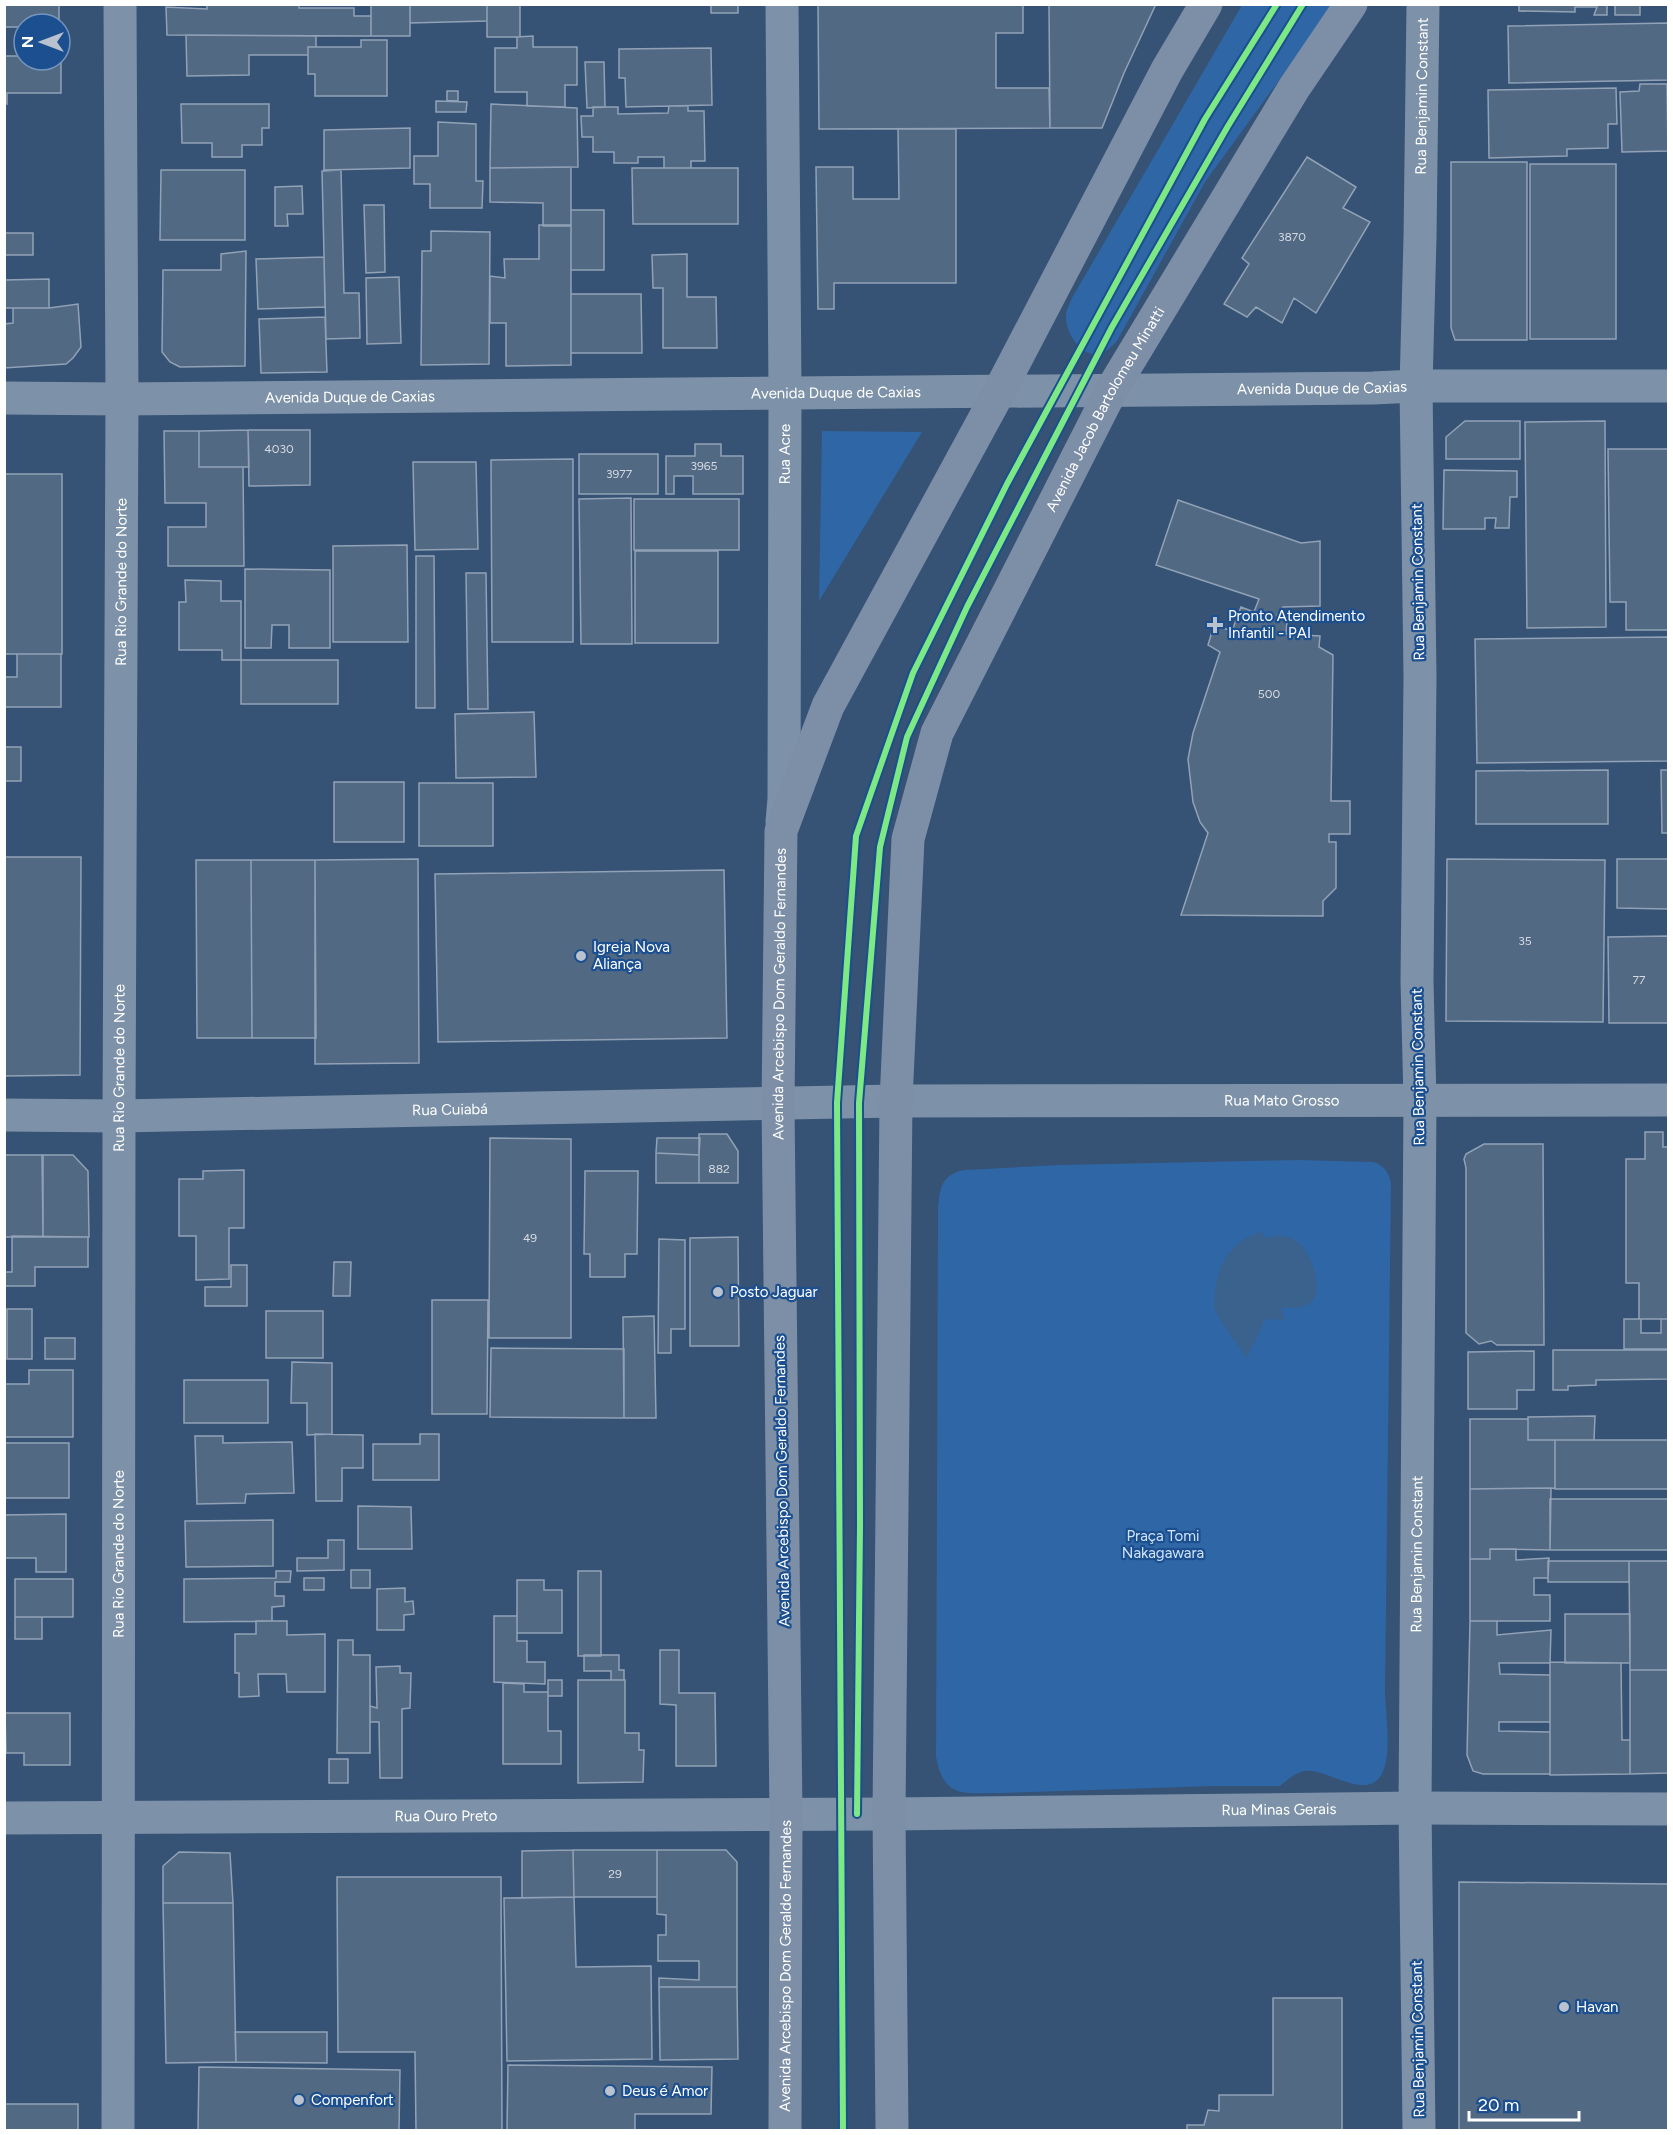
<svg xmlns="http://www.w3.org/2000/svg" width="1673" height="2135" font-family="Figtree,sans-serif">
<style>
.green{fill:#2f66a5}
.water{fill:#3b618d}
.building{fill:#526984;stroke:#92a2b6;stroke-width:1.5}
.lines{fill:none;stroke-linecap:round;stroke-linejoin:round}
.minor{stroke:#7d92a8;stroke-width:33}
.major{stroke:#7d8ea7;stroke-width:33}
.cycleway-casing{stroke:#1b4f8f;stroke-width:10}
.cycleway{stroke:#7ce984;stroke-width:6}
.poi-dot{fill:#b9c2ce;stroke:#1b4f8f;stroke-width:2}
.labels{text-anchor:middle;stroke-width:4.5;stroke-linejoin:round;paint-order:stroke}
.number-label{font-size:12px;fill:#d4dae0}
.street-label{font-size:15px;fill:#fff;stroke:#1b4f8f}
.poi-label{font-size:15px;fill:#fff;stroke:#1b4f8f;text-anchor:start}
.park-label{font-size:15px;fill:#cfe3fa;stroke:#1b4f8f}
</style>
<rect width="100%" height="100%" fill="#365274"/>
<!-- green -->
<path class="green" d="M1242,5H1334L1205,182L1117,341C1113,345 1107,351 1102,353C1083,360 1065,333 1066,316C1066,310 1070,303 1072,298Z
M822,431L922,432L819,601Z
M1299,1160L1374,1162C1385,1167 1388,1171 1391,1183L1385,1694C1386,1715 1391,1750 1384,1769C1371,1806 1327,1767 1304,1771C1295,1773 1287,1780 1280,1786H1214L1000,1793C964,1793 944,1799 936,1757L938,1208C940,1188 941,1175 964,1170L1060,1165Z"/>
<!-- water -->
<path class="water" d="M1262,1232L1264,1238C1275,1236 1285,1234 1296,1241C1311,1250 1326,1292 1309,1304C1302,1309 1289,1307 1281,1308L1285,1320L1265,1319L1247,1358C1241,1349 1216,1316 1214,1307C1214,1304 1215,1297 1215,1294C1217,1264 1233,1239 1262,1232Z"/>
<!-- building -->
<path class="building" d="M4,4H59V24H24V27H4Z
M207,4H299V8H354V16H371V36L167,35L166,7L207,9Z
M371,4H410V36H371Z
M410,4H487V21L410,23Z
M487,4H520V37H487Z
M711,4H738V13H711Z
M818,4H1023V33H996V88H1049L1050,128L819,129Z
M1049,4H1156L1124,73L1102,128H1050Z
M1519,4H1607V15H1594L1597,7H1575V12L1519,11Z
M1615,4H1640V15H1615Z
M1668,23V80L1509,83L1508,26Z
M186,35L316,36V47H308V55H249V75L187,76Z
M533,36V47H577V85H565V107L527,106V92H495V48H517V37Z
M4,40L5,56H24V60H60L61,56V93H7V104H4Z
M361,40H387V96H315V74H308V47H361Z
M711,48L712,105L626,107L625,78H619V49Z
M585,62H604L605,107L587,108Z
M1640,84H1667L1668,151L1622,152L1620,92L1639,91Z
M1616,88L1617,124H1608V148L1567,149V156L1489,158L1488,90Z
M447,91H458V101H447Z
M436,101L467,102L466,112H436Z
M181,104H269V128H262V145H242V157H212V143H182Z
M491,104L577,108L578,167L490,168Z
M669,106H688V111H704L705,161H691V168H664V157H638V163H614V152H593V137H582L581,116H593V107H618V114L668,113Z
M438,122L476,124V181H483L482,208H430V184H414V156H438Z
M410,128V168L324,170V130Z
M898,129H956V283H834V309H818L816,167H853V199H899Z
M1307,157L1356,187L1343,208L1370,222L1316,313L1294,298L1282,323L1256,307L1247,317L1224,304L1249,264L1242,258Z
M1451,162H1527V340H1455L1451,328Z
M1530,164H1616V339H1530Z
M571,167V226H543V203L490,202V168Z
M632,168H738V224H633Z
M161,170H245V240H160Z
M341,170L344,293H359L360,338L326,339L322,171Z
M302,186L303,214H287L288,226H275V187Z
M364,205H384L385,272L366,273Z
M571,210H604V270H571Z
M539,225H571V365L506,366V323H490V276L505,278L504,259H539Z
M431,231L490,232L489,364L421,365L422,251H431Z
M4,233H33V255H4Z
M246,251L245,366L180,367L170,362L162,352L163,270H221V254Z
M687,254V297H716L717,348H663V288H653L652,255Z
M324,257L325,307L258,309L256,259Z
M399,277L401,343L367,344L366,278Z
M49,279V308H4V280Z
M571,294H641L642,353H571Z
M78,304L81,347L73,358L66,364L4,368V324L13,323V308H49Z
M325,317L327,372L261,373L259,319Z
M1465,421H1520V459H1446V437Z
M1605,421L1606,627L1527,628L1525,422Z
M248,430L249,467H199V431Z
M248,430H310V485L249,486Z
M164,431H199V467H243L244,566H168V527H206V503H165Z
M695,444H721V456H743V494H693V476H674V494H666V456H695Z
M1608,449H1668V630H1626V602H1610Z
M579,454H658V494H579Z
M573,459V642H492L491,460Z
M413,462H476L478,549L415,550Z
M1444,470L1517,471V497H1510L1509,528H1495L1496,518H1485V529H1443Z
M4,474H62V654H4Z
M631,498L632,644H581L579,499Z
M634,499H739V550H634Z
M1178,500L1301,543L1320,541V606L1283,607L1277,615L1287,621L1286,634L1320,636L1319,647L1333,655L1331,801H1350V834H1329V842H1336V888L1323,901V916L1181,915L1208,833L1200,822L1193,802L1188,759L1193,733L1220,652L1208,645L1214,625L1232,631L1241,607L1254,612L1259,599L1156,565Z
M407,545L408,642H333V546Z
M635,551H718V643H635Z
M416,556H434L435,708H416Z
M245,569L330,570V648H289V625H272L271,648H245Z
M466,573H486L488,709H468Z
M185,580L221,581V601H241V660H222V650H179V602H186Z
M1668,637V761L1477,763L1475,639Z
M17,654H61V707H4V677H17Z
M241,660H338V704H241Z
M534,712L536,777L456,778L455,714Z
M4,747H21V781H4Z
M1608,770V824H1476V771Z
M1661,770H1668V833H1662Z
M334,782H404V842H334Z
M419,783H493V846H419Z
M4,857H81L80,1075L4,1076Z
M418,859L419,1063L315,1064V860Z
M1447,859L1605,860L1603,1022L1446,1021Z
M1617,859H1668V909L1617,908Z
M196,860H251L252,1038H197Z
M251,860H315L316,1038H252Z
M724,870L727,1038L438,1042L435,874Z
M1668,936V1023H1609L1608,937Z
M1645,1132H1663V1147H1668V1319H1639V1283H1626V1159H1645Z
M699,1134H727L738,1151V1183H699Z
M490,1138L571,1139V1338H489Z
M657,1138H700L699,1155L656,1153Z
M1484,1144H1543L1544,1345H1497L1491,1341L1479,1344L1466,1333V1168L1464,1159L1466,1154Z
M656,1153L699,1155V1183H656Z
M4,1155H43V1237H4Z
M42,1155H73L88,1171L89,1237H43Z
M244,1170V1228H229V1279L196,1280V1236H179V1179H203V1171Z
M585,1171H638L637,1254H625V1277H590V1254H584Z
M12,1236L88,1237V1267H35V1286H4V1272H12Z
M738,1237L739,1346H690V1238Z
M659,1239L685,1240V1329H671V1353H658Z
M334,1262H351L350,1296H333Z
M231,1265H247V1306H205V1287H231Z
M432,1300H488L487,1414H432Z
M7,1309H32V1359H7Z
M266,1311H323V1358H266Z
M654,1316L656,1418H624L623,1317Z
M1624,1319H1641V1333H1661V1319H1668V1349H1624Z
M45,1338H75V1359H45Z
M491,1348L624,1349V1418L490,1417Z
M1553,1350H1668V1379L1596,1380V1385L1568,1386V1390H1553Z
M1534,1351V1390H1517V1409H1468V1352Z
M292,1362L332,1363V1434L307,1435V1403H291Z
M29,1370H73V1437H4V1384H29Z
M184,1380H268V1423H184Z
M1595,1416L1594,1440H1528V1417Z
M1470,1419H1528V1440H1555V1488L1470,1489Z
M315,1434L363,1435V1468H342V1501H316Z
M420,1434H439V1480H373V1444H420Z
M195,1436H223V1443L292,1442L294,1493L246,1494L245,1503L197,1504Z
M1555,1440H1668V1489H1555Z
M4,1443H69V1498H4Z
M1551,1488L1550,1550L1490,1549V1559H1470V1489Z
M1550,1499H1668V1550H1550Z
M358,1506L411,1507L412,1549H358Z
M66,1514V1572H36V1558H4V1515Z
M273,1520V1566L186,1567L185,1521Z
M328,1540H344V1570L297,1571V1558H328Z
M1490,1549H1516V1560L1549,1558L1548,1578H1534V1595H1550V1621H1470V1559H1490Z
M1548,1561H1629V1582H1548Z
M1629,1561H1668V1670H1630Z
M351,1570H370V1588H351Z
M276,1571H291L290,1582H275V1596H284V1606L272,1607V1621L184,1622V1579L276,1578Z
M578,1571H601V1656H578Z
M304,1578H324V1590H304Z
M15,1579H73V1617H15Z
M517,1580H544V1590H562V1633H517Z
M405,1588V1602L413,1601L414,1614L404,1615V1630H377V1589Z
M1565,1614H1630V1663H1565Z
M494,1616H517V1641H527V1662H545V1684L494,1682Z
M15,1617H42V1639H15Z
M256,1621H287V1635L325,1634V1692H287L286,1674H258L259,1696L239,1697V1673H235V1634H256Z
M1470,1621H1497V1635L1551,1630L1550,1663H1499L1500,1674L1550,1675V1722H1499V1731L1550,1732V1774H1483L1473,1771L1467,1755Z
M338,1640H353V1655H370V1753H337Z
M660,1650H679V1693H715L716,1766H676V1705L660,1704Z
M584,1655H619V1670H624V1680H611V1671H584Z
M1550,1662L1621,1663L1622,1740H1630V1774L1550,1775Z
M400,1666V1673H411L410,1708L402,1709V1778H380L379,1722H370V1706L377,1708L376,1667Z
M1630,1670H1668V1773L1630,1774Z
M548,1680H562V1696H548Z
M578,1680H625V1733H639V1750H644L643,1782L578,1783Z
M503,1683L524,1684V1692H548V1731H561V1764H503Z
M5,1713H70V1765H24V1753H6Z
M329,1759H348V1783H329Z
M573,1850H657V1897H574Z
M573,1850L574,1897L522,1898V1851Z
M657,1850H726L737,1862V1987H659V1978L699,1980V1961H658V1935H666V1915L657,1914Z
M179,1852L230,1853L233,1903H163V1866Z
M337,1877H501L502,2130H416L415,2052H338Z
M1459,1882L1668,1884V2130H1459Z
M574,1897L576,1967L651,1966L652,2059L507,2061L504,1898Z
M163,1903H233L236,2062L166,2063Z
M659,1987H737L738,2059L660,2060Z
M1273,1998H1342V2130H1187V2125H1204L1208,2110L1219,2111V2095H1273Z
M235,2032H327V2063L236,2062Z
M508,2065L712,2067L711,2114H635V2130H507Z
M199,2067L400,2070L399,2130H198Z
M4,2104H78V2130H4Z"/>
<g class="lines">
<!-- minor -->
<g class="minor">
<path id="s1" d="M4,398L122,399L1373,388L1416,386H1668"/>
<path id="s2" d="M782,822L784,799L785,392L782,4"/>
<path id="s3" d="M4,1115L119,1116L896,1101L1668,1100"/>
<path id="s4" d="M4,1818L889,1814L1415,1808L1668,1809"/>
<path id="s5" d="M118,2130L119,1116L122,399L120,4"/>
<path id="s6" d="M1419,2130L1415,1808L1420,1100L1417,981L1420,676L1416,386L1420,238L1423,4"/>
</g>
<!-- major -->
<g class="major">
<path id="s7" d="M785,2130L786,1815L778,1105L781,831L828,706L1000,390L1167,70L1206,4"/>
<path id="s8" d="M892,2130L889,1814L896,1101L908,839L937,733L1112,389L1294,88L1351,4"/>
</g>
<defs>
<path id="cycleway" d="M857,1814L860,1525L859,1103L880,847L907,737L967,607L1112,327L1228,126L1303,4
M843,2130L837,1103L856,836L913,673L1007,484L1205,119L1277,4"/>
</defs>
<!-- cycleway casing -->
<use href="#cycleway" class="cycleway-casing"/>
<!-- cycleway -->
<use href="#cycleway" class="cycleway"/>
</g>
<!-- markers -->
<g class="poi-dot">
<path d="M1212 616h6v6h6v6h-6v6h-6v-6h-6v-6h6z"/>
<circle cx="581" cy="956" r="6"/>
<circle cx="718" cy="1292" r="6"/>
<circle cx="1564" cy="2007" r="6"/>
<circle cx="610" cy="2091" r="6"/>
<circle cx="299" cy="2100" r="6"/>
</g>
<g class="labels">
<!-- number labels -->
<g class="number-label">
<text x="1292" y="241">3870</text>
<text x="279" y="453">4030</text>
<text x="704" y="470">3965</text>
<text x="619" y="478">3977</text>
<text x="1269" y="698">500</text>
<text x="1525" y="945">35</text>
<text x="1639" y="984">77</text>
<text x="719" y="1173">882</text>
<text x="530" y="1242">49</text>
<text x="615" y="1878">29</text>
</g>
<!-- street labels -->
<g class="street-label">
<text dy="5" stroke="none"><textPath href="#s6" startOffset="2034">Rua Benjamin Constant</textPath></text>
<text dy="5" stroke="none"><textPath href="#s1" startOffset="1318">Avenida Duque de Caxias</textPath></text>
<text dy="5" stroke="none"><textPath href="#s1" startOffset="832">Avenida Duque de Caxias</textPath></text>
<text dy="5" stroke="none"><textPath href="#s1" startOffset="346">Avenida Duque de Caxias</textPath></text>
<text dy="5" stroke="none"><textPath href="#s8" startOffset="1766">Avenida Jacob Bartolomeu Minatti</textPath></text>
<text dy="5" stroke="none"><textPath href="#s2" startOffset="368">Rua Acre</textPath></text>
<text dy="5" stroke="none"><textPath href="#s5" startOffset="1548">Rua Rio Grande do Norte</textPath></text>
<text transform="translate(1418 582) rotate(-91)" y="5">Rua Benjamin Constant</text>
<text dy="5" stroke="none"><textPath href="#s7" startOffset="1136">Avenida Arcebispo Dom Geraldo Fernandes</textPath></text>
<text dy="5" stroke="none"><textPath href="#s5" startOffset="1062">Rua Rio Grande do Norte</textPath></text>
<text transform="translate(1418 1067) rotate(-91)" y="5">Rua Benjamin Constant</text>
<text dy="5" stroke="none"><textPath href="#s3" startOffset="1278">Rua Mato Grosso</textPath></text>
<text dy="5" stroke="none"><textPath href="#s3" startOffset="446">Rua Cuiabá</textPath></text>
<text transform="translate(782 1481) rotate(-91)" y="5">Avenida Arcebispo Dom Geraldo Fernandes</text>
<text dy="5" stroke="none"><textPath href="#s5" startOffset="576">Rua Rio Grande do Norte</textPath></text>
<text dy="5" stroke="none"><textPath href="#s6" startOffset="576">Rua Benjamin Constant</textPath></text>
<text dy="5" stroke="none"><textPath href="#s4" startOffset="1275">Rua Minas Gerais</textPath></text>
<text dy="5" stroke="none"><textPath href="#s4" startOffset="442">Rua Ouro Preto</textPath></text>
<text dy="5" stroke="none"><textPath href="#s7" startOffset="164">Avenida Arcebispo Dom Geraldo Fernandes</textPath></text>
<text transform="translate(1418 2039) rotate(-91)" y="5">Rua Benjamin Constant</text>
</g>
<!-- poi labels -->
<g class="poi-label">
<text x="1228" y="621">Pronto Atendimento<tspan x="1228" dy="17">Infantil - PAI</tspan></text>
<text x="593" y="952">Igreja Nova<tspan x="593" dy="17">Aliança</tspan></text>
<text x="730" y="1297">Posto Jaguar</text>
<text x="1576" y="2012">Havan</text>
<text x="622" y="2096">Deus é Amor</text>
<text x="311" y="2105">Compenfort</text>
</g>
<!-- park labels -->
<g class="park-label">
<text x="1163" y="1541">Praça Tomi<tspan x="1163" dy="17">Nakagawara</tspan></text>
</g>
</g>
<!-- border -->
<rect width="1673" height="2135" fill="none" stroke="#ffffff" stroke-width="12"/>
<!-- north arrow -->
<g transform="translate(42 42) rotate(270)"><circle r="28" fill="#1b4f8f" stroke="#7695bc" stroke-width="1.5"/>
<path d="M0-4.5L10 22L0 15L-10 22Z" fill="#b9c2ce"/>
<text y="-9" font-size="16" font-weight="bold" text-anchor="middle" fill="#ffffff">N</text>
</g>
<!-- scale -->
<path d="M1469 2111v9h110v-9" fill="none" stroke="#ffffff" stroke-width="3"/>
<text x="1478" y="2111" font-size="18" fill="#ffffff" stroke="#1b4f8f" stroke-width="4.5" paint-order="stroke">20 m</text>
</svg>
